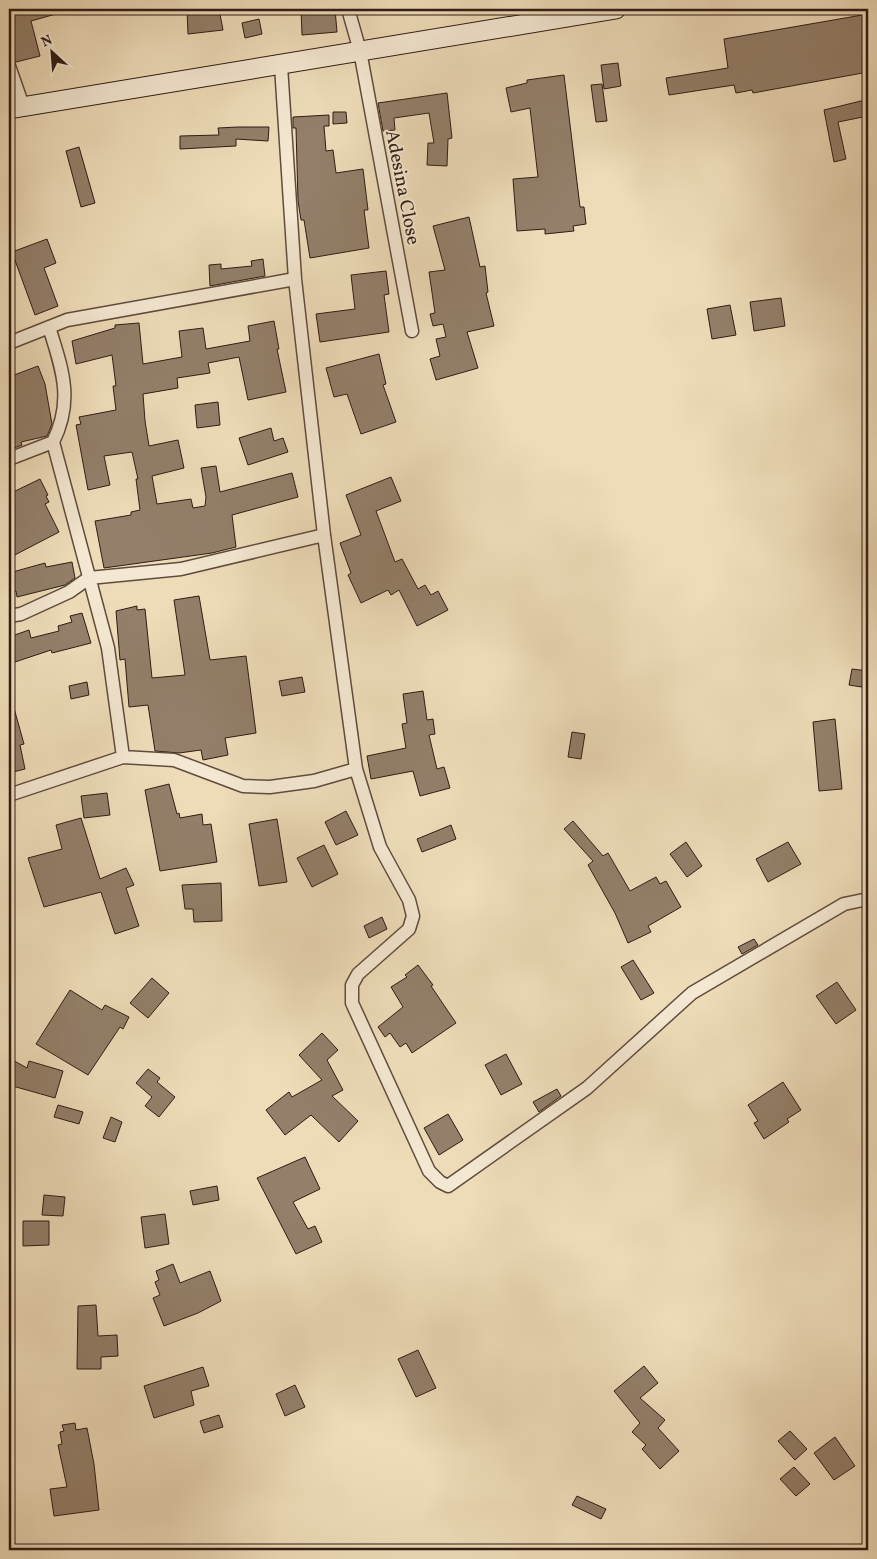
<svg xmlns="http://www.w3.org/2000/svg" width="877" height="1559" font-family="Vollkorn,serif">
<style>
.building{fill:#937f6a;stroke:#301b14}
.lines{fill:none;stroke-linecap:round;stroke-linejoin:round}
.minor-casing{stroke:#604b3d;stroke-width:15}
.secondary-casing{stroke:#301b14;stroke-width:21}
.minor{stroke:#f4e8d2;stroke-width:12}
.secondary{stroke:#f4e8d2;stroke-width:19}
.labels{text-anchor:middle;stroke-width:4;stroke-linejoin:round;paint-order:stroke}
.street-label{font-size:19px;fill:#301b14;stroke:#f4e8d2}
</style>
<rect width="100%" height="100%" fill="#eedcb9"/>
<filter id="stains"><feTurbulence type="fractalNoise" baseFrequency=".004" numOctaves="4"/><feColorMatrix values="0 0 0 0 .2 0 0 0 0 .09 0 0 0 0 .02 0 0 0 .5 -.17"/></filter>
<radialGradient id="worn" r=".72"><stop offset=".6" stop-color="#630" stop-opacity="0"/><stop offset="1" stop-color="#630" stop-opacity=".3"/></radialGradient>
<!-- building -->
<path class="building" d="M9,9H63V12L31,21L40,56L16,62L12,59L9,46Z
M187,9H219L223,30L188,34Z
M301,9H335L337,32L302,35Z
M868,14V72L753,93L752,90L736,93L734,85L669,95L666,78L728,68L724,39Z
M259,19L262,34L245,38L242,23Z
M618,63L621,86L604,89L601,65Z
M564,75L580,207H584L586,224L573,226L574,231L545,234V229L517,231L513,179L538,177L530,108L511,112L506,88L527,83V80Z
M602,84L607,121L596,122L591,85Z
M447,93L452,138L448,139L447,166L427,165L428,143H434L429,113L394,118L395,130L383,131L378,103Z
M865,100L868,101V116L838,122L846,159L834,162L824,110Z
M333,112H346L347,123L333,124Z
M329,115V126H324L326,151L333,150L336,173L363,169L368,210H364L369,248L310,258L304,220H301L298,201L296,128H293V117Z
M238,127H269L268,141L236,139V146L180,149V136L219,135L218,128Z
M79,147L95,203L81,207L66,151Z
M469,217L480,267L485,266L488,292L486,293L494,326L467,332L478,368L436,380L430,359L440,356L436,339L446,337L443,324L433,326L430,314L435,313L429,272L445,270L433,226Z
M47,239L56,263L44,268L58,306L35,315L12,252Z
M263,259L265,276L210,286L209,265L221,264V269L252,266L251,261Z
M386,271L389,294L384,295L389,332L320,342L316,314L355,309L351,275Z
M781,298L785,326L754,331L750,302Z
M730,305L736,335L712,339L707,309Z
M274,321L279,349H277L286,392L248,400L239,357L208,363L210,373L177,378L178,388L143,394L145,421L149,446L178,440L184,468L152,476L157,504L191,499L193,508L205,506L206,497L201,468L216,466L220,492L292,473L298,497L232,515L236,547L212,553L104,568L95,521L131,515V512L140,510L136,479H138L132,452L104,456L110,485L88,490L76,425L81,424L79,417L116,410L113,386H116L112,355L76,364L72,341L115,328V325L139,323L143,364L182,357L179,331L203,328L206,349L250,341L248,326Z
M379,354L386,384L383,385L396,422L361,434L347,394L334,397L326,368Z
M38,366L45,384L52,424L47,436L21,442L22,445L9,450V377Z
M218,402L220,425L197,428L195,405Z
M271,428L274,441L283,438L288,452L248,465L239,438Z
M391,477L401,501L376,511L395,562L402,559L418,589L425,585L431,595L438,591L448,610L417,626L399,590L391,595L388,590L361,603L348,575L351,573L340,543L361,535L346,495Z
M40,479L48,495L46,496L49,502L45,504L59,532L9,558V494Z
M72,562L75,578L65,585L17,597L16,591L9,593V573L45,563L46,567Z
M199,596L210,660L246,656L256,733L225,738L228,755L203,760L201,750L179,753L155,751L148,705L129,707L125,659L120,660L116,611L137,606V610L145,609L152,678L185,675L174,600Z
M82,613L91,643L52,653L51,650L9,664V637L29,630L31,638L59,631L58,626L72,622L70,616Z
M852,669L868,671V688L849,685Z
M302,677L305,692L282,696L279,681Z
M87,682L89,695L71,699L69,686Z
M423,691L427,720L433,719L435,734L429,735L437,769L444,767L450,788L420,796L413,771L371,779L367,756L406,748L402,724L407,723L403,694Z
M12,701L24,744L20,745L25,769L9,773V702Z
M835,719L842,789L819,791L813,722Z
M572,732L585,734L581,759L568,757Z
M169,784L177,814L179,813L180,818L202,814L203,825L211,824L217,862L160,871L145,790Z
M107,793L110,815L84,818L81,796Z
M346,811L358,835L336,845L325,822Z
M81,818L100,879L126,868L134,885L126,888L139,926L115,934L101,892L44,907L28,858L62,849L56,825Z
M277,819L287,882L259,886L249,824Z
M573,821L603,856L608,853L630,891L656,877L660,884L666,881L681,907L648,926L651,932L628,943L615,913L588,865L593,861L564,829Z
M451,825L456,839L422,852L417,839Z
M686,842L702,866L687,877L670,854Z
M788,842L801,864L768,882L756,859Z
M324,845L338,874L312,887L297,858Z
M221,883L222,921L194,922L193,909H185L182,885Z
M382,917L387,929L369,938L364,926Z
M754,939L758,945L742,954L738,947Z
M633,960L654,993L641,1000L621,967Z
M418,965L433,985L431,986L456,1023L412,1053L406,1043L400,1047L390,1033L385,1037L378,1027L403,1007L391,987L407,977L405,975Z
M152,978L169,993L148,1018L130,1003Z
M837,982L856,1010L836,1024L816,996Z
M70,990L102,1010L105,1005L129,1017L123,1029L120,1027L88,1075L36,1044Z
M322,1033L338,1050L327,1060L343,1090L332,1096L358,1121L339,1142L311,1115L285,1135L266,1110L289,1092L292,1097L322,1080L299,1055Z
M506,1054L522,1084L501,1095L485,1065Z
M9,1058L27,1068L29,1061L63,1071L55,1098L9,1085Z
M148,1069L160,1078L157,1082L175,1097L159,1117L145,1106L152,1097L136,1083Z
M783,1082L801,1110L787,1119L789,1122L764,1139L754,1123L758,1121L748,1105Z
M557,1089L561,1096L539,1112L533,1102Z
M58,1105L83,1112L79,1124L54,1117Z
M448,1114L463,1140L439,1155L424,1128Z
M111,1117L122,1122L115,1142L103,1138Z
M305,1157L320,1189L293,1202L308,1229L315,1226L322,1242L296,1254L257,1178Z
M217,1186L219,1200L193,1205L190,1191Z
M44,1195L65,1197L63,1216L42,1215Z
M165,1214L169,1244L145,1248L141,1217Z
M23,1221H49V1245L23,1246Z
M173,1264L180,1283L210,1271L221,1301L198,1313L164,1326L153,1298L160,1295L155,1282L159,1280L156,1271Z
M96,1305L98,1336L117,1335L118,1356L101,1357V1369H77L78,1306Z
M418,1350L436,1388L416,1397L398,1359Z
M644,1366L658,1383L640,1398L665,1420L658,1428L679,1451L660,1469L642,1449L646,1445L632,1432L640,1423L614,1391Z
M203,1367L209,1386L191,1391L194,1405L154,1418L144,1386Z
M295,1385L305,1407L285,1416L276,1394Z
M219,1415L223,1427L204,1433L200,1421Z
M75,1423L76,1430L87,1428L94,1464L99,1510L54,1516L50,1489L67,1487L58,1445L62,1444L60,1432L64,1431L62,1425Z
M790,1431L807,1449L795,1460L778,1441Z
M835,1437L855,1466L834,1480L814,1453Z
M794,1467L810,1484L796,1496L780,1479Z
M577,1496L606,1509L601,1519L572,1505Z"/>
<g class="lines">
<defs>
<path id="minor" d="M348,9L360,51L412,331
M9,66L23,106
M281,66L295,279L324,535L356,769L380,847L409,900L413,916L409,929L358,974L352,985V1003L429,1171L440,1182L448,1186L587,1088L692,993L844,904L868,899
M9,343L67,320L295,279
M53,442L108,648L123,757
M9,459L53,442C74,400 62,369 49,327
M9,616L21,614L69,592L89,578L181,569L324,535
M9,795L123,757L174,760L243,786L270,787L314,781L356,769"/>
<path id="secondary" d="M9,109L616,9"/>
</defs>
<!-- minor casing -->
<use href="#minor" class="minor-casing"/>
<!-- secondary casing -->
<use href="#secondary" class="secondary-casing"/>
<!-- minor -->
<use href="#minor" class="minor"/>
<!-- secondary -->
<use href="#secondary" class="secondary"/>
</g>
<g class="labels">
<!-- street labels -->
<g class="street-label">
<text transform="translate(404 187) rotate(79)" y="7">Adesina Close</text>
</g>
</g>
<!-- margin -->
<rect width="877" height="1559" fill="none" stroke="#eedcb9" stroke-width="30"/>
<rect x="10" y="10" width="857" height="1539" fill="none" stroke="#301b14" stroke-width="2.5"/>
<rect x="15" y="15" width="847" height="1529" fill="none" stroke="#301b14"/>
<!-- north arrow -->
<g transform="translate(52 52) rotate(334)" stroke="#f4e8d2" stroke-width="4" paint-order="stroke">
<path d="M0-4L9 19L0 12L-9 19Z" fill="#301b14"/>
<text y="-8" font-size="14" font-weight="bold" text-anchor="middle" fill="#301b14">N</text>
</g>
<rect width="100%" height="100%" filter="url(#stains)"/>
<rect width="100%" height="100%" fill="url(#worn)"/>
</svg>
